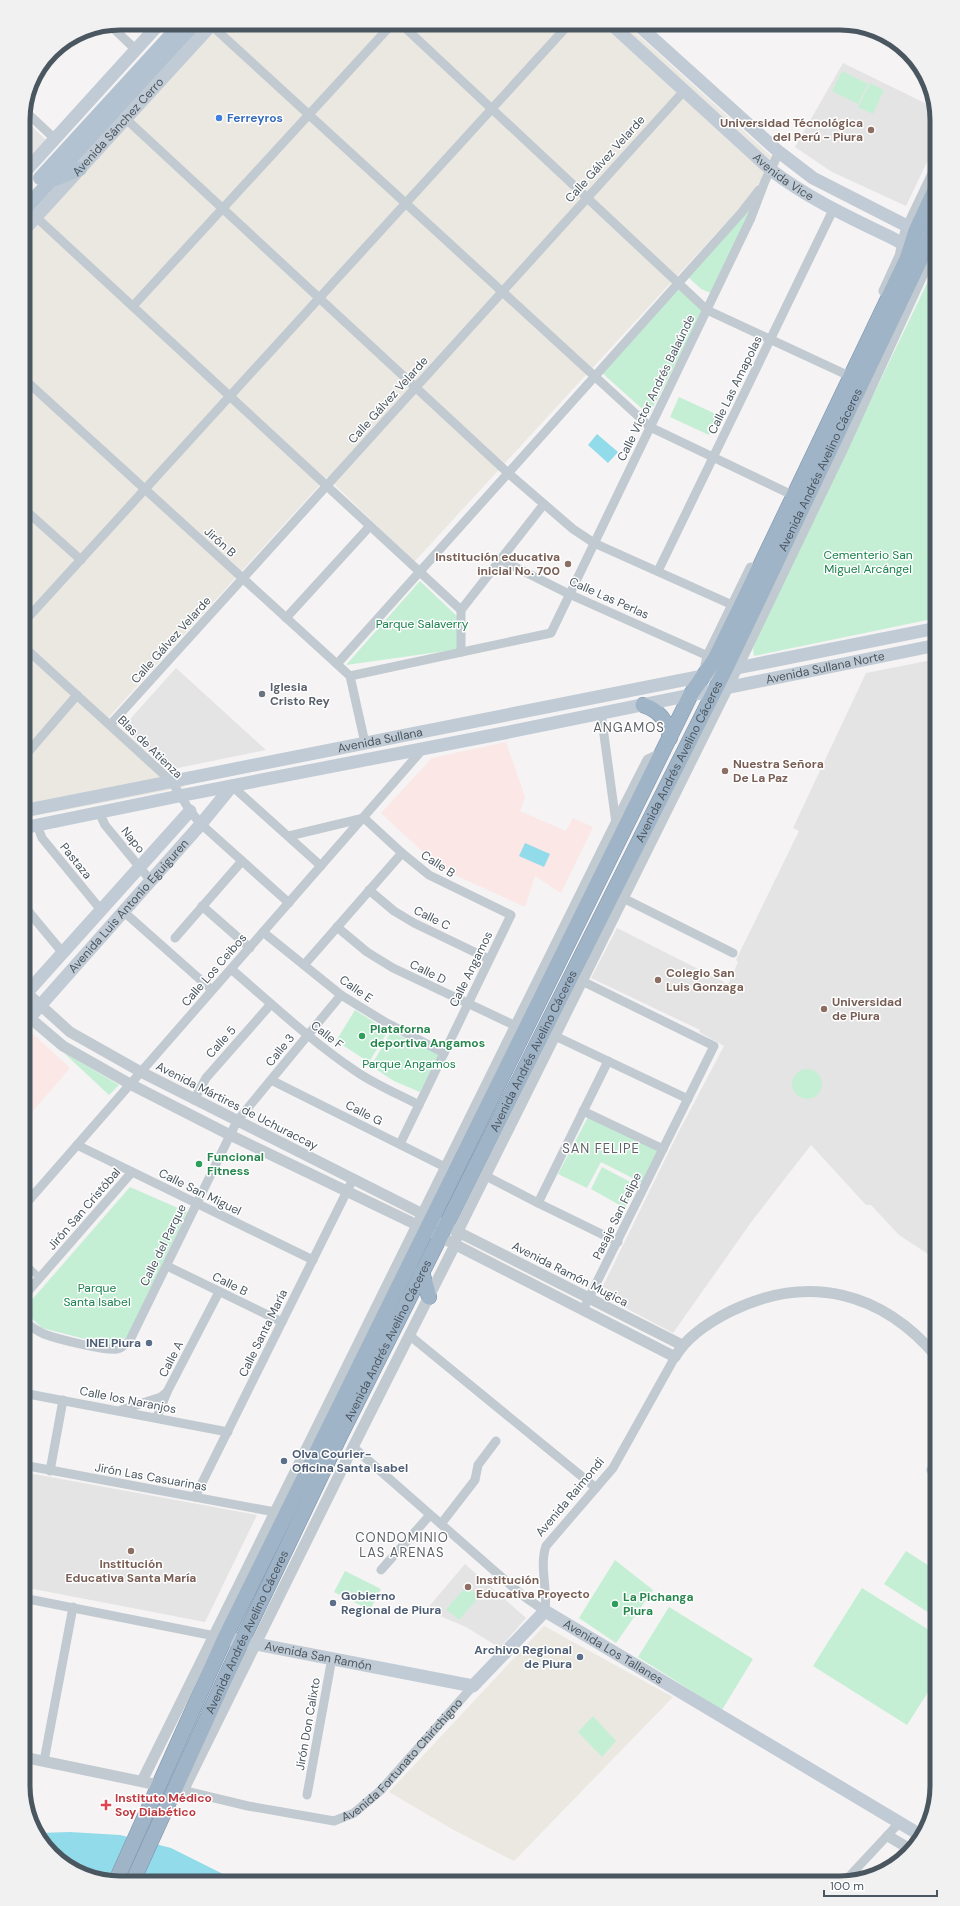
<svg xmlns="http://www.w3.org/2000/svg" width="960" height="1906" font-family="'DM Sans',sans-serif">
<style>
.commercial{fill:#eae8e1}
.education{fill:#e5e4e5}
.medical{fill:#fbe7e6}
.green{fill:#c4efd4}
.water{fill:#92dbeb}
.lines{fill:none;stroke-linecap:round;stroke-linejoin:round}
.trunk-casing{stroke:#7791ab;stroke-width:16}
.pedestrian{stroke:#c1cad1;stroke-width:7}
.minor{stroke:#c1cad1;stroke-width:9}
.tertiary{stroke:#c1cad1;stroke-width:11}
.secondary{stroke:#c1cbd5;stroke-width:13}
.primary{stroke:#b3c2d0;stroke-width:14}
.trunk{stroke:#a0b4c8;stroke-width:15}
.shop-dot{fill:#3f7fe0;stroke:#fff;stroke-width:1.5}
.education-dot{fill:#8d6e63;stroke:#fff;stroke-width:1.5}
.worship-dot{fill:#6b7280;stroke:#fff;stroke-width:1.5}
.leisure-dot{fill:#2e9e5b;stroke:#fff;stroke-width:1.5}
.service-dot{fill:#5c6f8a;stroke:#fff;stroke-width:1.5}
.health-dot{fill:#e0444e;stroke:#fff;stroke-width:1.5}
.labels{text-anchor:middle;stroke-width:3;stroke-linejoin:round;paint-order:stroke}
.shop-label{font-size:12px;font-weight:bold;fill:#366cbe;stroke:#fff;text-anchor:start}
.education-label{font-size:12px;font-weight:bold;fill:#785e54;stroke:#fff;text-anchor:start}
.street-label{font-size:12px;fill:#4a5660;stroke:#fff}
.park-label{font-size:12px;fill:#1a824c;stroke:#fff}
.worship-label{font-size:12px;font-weight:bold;fill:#5b616d;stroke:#fff;text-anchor:start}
.leisure-label{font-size:12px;font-weight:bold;fill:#27864d;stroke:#fff;text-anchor:start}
.service-label{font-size:12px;font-weight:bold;fill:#4e5e75;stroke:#fff;text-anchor:end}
.health-label{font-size:12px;font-weight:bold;fill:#be3a42;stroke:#fff;text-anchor:start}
.neighbourhood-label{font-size:13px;letter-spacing:1px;fill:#5f6367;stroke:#fff}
.rim{fill:none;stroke:#4a5660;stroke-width:5}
</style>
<rect width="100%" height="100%" fill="#f5f3f3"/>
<!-- commercial -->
<path class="commercial" d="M220,23H625L780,164L414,562L327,477L109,717L185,787L23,818V240Z
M544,1626L673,1697L514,1861L452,1829L389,1792Z"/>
<!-- education -->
<path class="education" d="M843,63L935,108L937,120V141L906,206L832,172L795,147Z
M23,118L46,140L23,164Z
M937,659V1260L899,1235L871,1205H866L811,1145L752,1221L673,1333L599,1294L677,1135L724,1046L699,1032L700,1030L591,978L617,928L724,982L722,987L724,983L728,984L738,962L736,960L799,831L793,828L866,673Z
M176,668L266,750L168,770L123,727Z
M23,1472L257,1515L205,1622L23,1587Z
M465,1564L526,1618L500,1648L466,1627L426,1610Z"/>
<!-- medical -->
<path class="medical" d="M506,742L525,797L520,811L566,831L573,818L593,827L561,893L535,876L525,907L440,868L381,813L432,758Z
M26,1034H33L70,1068L26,1119L23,1116V1037Z"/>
<!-- green -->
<path class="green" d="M842,71L868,84L858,104L832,91Z
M870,83L884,90L873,114L858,107Z
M758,195L711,293L701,289L687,276Z
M932,273L937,275V618L754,656L753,649L755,641Z
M677,287L703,311L649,415L601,372Z
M679,397L718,415L709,435L670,417Z
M420,581L460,619V649L346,665Z
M355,1010L388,1031L369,1062L336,1041Z
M391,1032L440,1054L420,1092L394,1081L371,1066Z
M63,1052L119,1085L109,1095Z
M792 1084a15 15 0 1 1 30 0a15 15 0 1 1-30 0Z
M588,1117L662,1152L646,1185L601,1162L587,1188L558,1174Z
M602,1167L636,1185L625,1208L591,1189Z
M130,1187L187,1212L128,1336L113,1346L42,1328L23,1310Z
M906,1551L937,1571V1618L884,1584Z
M615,1560L653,1590L616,1643L579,1618Z
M345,1571L381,1589L370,1610L334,1592Z
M467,1586L479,1597L459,1620L446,1609Z
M862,1588L937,1635V1678L907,1725L813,1666Z
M669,1607L753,1659L722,1710L638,1657Z
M593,1716L616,1741L602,1757L578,1732Z"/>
<!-- water -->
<path class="water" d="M597,434L618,452L608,463L588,445Z
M525,843L550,854L544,867L519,856Z
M70,1832L120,1835L171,1848L227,1876L235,1883H114L66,1867L38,1833Z"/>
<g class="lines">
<defs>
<g id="trunk">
<path d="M643,705C660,711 668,721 670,738"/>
<path d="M422,1272L429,1297"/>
<path d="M115,1883L225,1638L691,694L715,659L740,608L907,259L916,231L937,186"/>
<path id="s8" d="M132,1883L242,1641L340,1436L725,670L922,256L937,220"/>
</g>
</defs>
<!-- trunk casing -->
<use href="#trunk" class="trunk-casing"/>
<!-- pedestrian -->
<path class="pedestrian" d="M23,1262L40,1278"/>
<!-- minor -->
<g class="minor">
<path d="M400,23L707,310L845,374"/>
<path d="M110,25L136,50"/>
<path d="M211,25L650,427L788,493"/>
<path d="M24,110L55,139"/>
<path d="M126,119L508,473L573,529L594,543L739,608"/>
<path d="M36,217L461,610"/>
<path d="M907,226L937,163"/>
<path d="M133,306L393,23"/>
<path d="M23,378L350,676L365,743"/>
<path d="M23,508L81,560"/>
<path d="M501,560L569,594L708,656"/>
<path d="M658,571L833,210"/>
<path d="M461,610L544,504"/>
<path d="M286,618L370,526"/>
<path d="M23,623L570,23"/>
<path d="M23,646L172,782L190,811L201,824L289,903"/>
<path d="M461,652V610"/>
<path d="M337,664L742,212L759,190"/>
<path d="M350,676L551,633L751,218L765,181L779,152"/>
<path d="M601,713L616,823"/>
<path d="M110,725L684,91"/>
<path d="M23,758L77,695"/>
<path d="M232,786L321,866"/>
<path d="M99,812L105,825L151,881"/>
<path d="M37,825L42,838L101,910"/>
<path d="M289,836L364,818L402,853L429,875L511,915L400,1144"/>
<path d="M369,890L394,911L414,923L489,959"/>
<path d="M623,898L733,953"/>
<path d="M23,905L63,953"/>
<path d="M202,906L250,948"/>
<path d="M124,912L212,990"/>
<path d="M337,927L367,952L393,968L516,1026"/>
<path d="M263,932L341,995L385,1022L444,1053"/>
<path d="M175,938L242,861"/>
<path d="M304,965L402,853"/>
<path d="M231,969C272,1004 312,1042 357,1072C376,1085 398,1094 419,1105"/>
<path d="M582,981L714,1046L583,1310"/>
<path d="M555,1036L688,1099"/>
<path d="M271,1080L445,1167"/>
<path d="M194,1100L206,1078L271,1004"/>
<path d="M583,1111L663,1149"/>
<path d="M77,1145L313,1260"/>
<path d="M486,1176L538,1203L618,1242"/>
<path d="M23,1186L33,1195"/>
<path d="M538,1203L608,1061"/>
<path d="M23,1207L422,750"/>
<path d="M167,1266L282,1322"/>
<path d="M23,1297L132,1172"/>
<path d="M23,1321C30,1326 37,1331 44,1334C57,1339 105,1351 117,1349C123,1348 126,1344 130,1340L237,1121L341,995"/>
<path d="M409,1335L596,1488"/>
<path d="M23,1393L228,1432"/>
<path d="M121,1410L161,1397L167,1392L219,1292"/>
<path d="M157,1417L167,1392"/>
<path d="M353,1447L522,1595L545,1611C548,1590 539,1566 546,1546L613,1468L675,1357"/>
<path d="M23,1465L275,1512"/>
<path d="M931,1470L937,1477"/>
<path d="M50,1471L63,1400"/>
<path d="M195,1497L353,1179"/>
<path d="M441,1524L475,1480L478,1465L496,1441"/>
<path d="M381,1570L430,1515"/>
<path d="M23,1598L220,1637"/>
<path d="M44,1761L73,1607"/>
<path id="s1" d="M177,1789L248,1806L334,1821L354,1813L381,1790L473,1686"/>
<path d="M307,1795L332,1658"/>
<path d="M844,1882L899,1823"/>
</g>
<!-- tertiary -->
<path class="tertiary" d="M884,291L900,256L907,226
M705,670L708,656L751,568
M27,993L70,1032L141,1072L682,1345
M23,1012L63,1046L130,1084L230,1135L417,1225L675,1357C687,1336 709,1322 731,1311C809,1273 882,1292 937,1357
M23,1757L158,1785
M142,1781L616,823L648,760L663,753
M183,1791L353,1447L455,1245L458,1231L728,687L842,450L935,247
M888,1836L910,1849"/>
<!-- secondary -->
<g class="secondary">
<path id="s2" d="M610,23L771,170C809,199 851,218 894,239C909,247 922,256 937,263"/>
<path d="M636,23L779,152L813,178L907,226L937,247"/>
<path d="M23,174L160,23"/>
<path id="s3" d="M23,231L213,23"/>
<path id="s4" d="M23,811L703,676L737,668L937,628"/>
<path id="s5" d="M23,828L179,796L504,733L937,645"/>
<path d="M23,997L190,811"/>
<path id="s6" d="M23,1025L201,824L232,786"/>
<path id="s7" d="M225,1638L473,1686L545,1611L922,1836"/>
</g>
<!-- primary -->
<path class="primary" d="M40,178L182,23
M55,179L80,169
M23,211L195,23"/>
<!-- trunk -->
<use href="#trunk" class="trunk"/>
</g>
<!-- markers -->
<circle class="shop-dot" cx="219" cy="118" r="4"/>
<g class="education-dot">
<circle cx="871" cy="130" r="4"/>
<circle cx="568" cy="564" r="4"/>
<circle cx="725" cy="771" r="4"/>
<circle cx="658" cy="980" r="4"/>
<circle cx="824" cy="1009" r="4"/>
<circle cx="131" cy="1551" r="4"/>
<circle cx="468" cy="1587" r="4"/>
</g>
<circle class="worship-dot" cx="262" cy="694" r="4"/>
<g class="leisure-dot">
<circle cx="362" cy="1036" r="4"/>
<circle cx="199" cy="1164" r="4"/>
<circle cx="615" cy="1604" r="4"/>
</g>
<g class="service-dot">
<circle cx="149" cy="1343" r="4"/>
<circle cx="284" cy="1461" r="4"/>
<circle cx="333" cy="1603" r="4"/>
<circle cx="580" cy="1657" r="4"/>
</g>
<path class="health-dot" d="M104 1799h4v4h4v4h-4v4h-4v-4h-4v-4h4z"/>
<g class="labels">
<!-- shop labels -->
<g class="shop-label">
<text x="227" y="122">Ferreyros</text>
</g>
<!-- education labels -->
<g class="education-label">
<text x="863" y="127" text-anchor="end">Universidad Técnológica<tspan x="863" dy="14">del Perú - Piura</tspan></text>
<text x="560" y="561" text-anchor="end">Institución educativa<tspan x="560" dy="14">inicial No. 700</tspan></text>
<text x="733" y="768">Nuestra Señora<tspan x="733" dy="14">De La Paz</tspan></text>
<text x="666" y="977">Colegio San<tspan x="666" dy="14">Luis Gonzaga</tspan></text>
<text x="832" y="1006">Universidad<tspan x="832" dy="14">de Piura</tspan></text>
<text x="131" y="1568" text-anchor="middle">Institución<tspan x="131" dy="14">Educativa Santa María</tspan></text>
<text x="476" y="1584">Institución<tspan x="476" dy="14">Educativa Proyecto</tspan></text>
</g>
<!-- street labels -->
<g class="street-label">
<text dy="4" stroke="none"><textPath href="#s3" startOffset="141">Avenida Sánchez Cerro</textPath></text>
<text transform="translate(605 159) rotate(-48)" y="4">Calle Gálvez Velarde</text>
<text dy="4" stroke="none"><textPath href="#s2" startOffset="232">Avenida Vice</textPath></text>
<text transform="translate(735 385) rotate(-64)" y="4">Calle Las Amapolas</text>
<text transform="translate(656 388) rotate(-64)" y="4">Calle Víctor Andrés Balaúnde</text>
<text transform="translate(388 400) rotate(-48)" y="4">Calle Gálvez Velarde</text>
<text dy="4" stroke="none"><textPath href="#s8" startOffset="1572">Avenida Andrés Avelino Cáceres</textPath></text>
<text transform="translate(220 542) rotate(42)" y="4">Jirón B</text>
<text transform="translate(609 598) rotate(24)" y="4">Calle Las Perlas</text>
<text transform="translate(171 640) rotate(-48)" y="4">Calle Gálvez Velarde</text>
<text dy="4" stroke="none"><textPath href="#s5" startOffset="818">Avenida Sullana Norte</textPath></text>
<text dy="4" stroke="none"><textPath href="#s4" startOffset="364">Avenida Sullana</textPath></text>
<text transform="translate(150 747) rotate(44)" y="4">Blas de Atienza</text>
<text dy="4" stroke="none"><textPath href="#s8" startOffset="1248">Avenida Andrés Avelino Cáceres</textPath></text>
<text transform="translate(133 840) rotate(51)" y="4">Napo</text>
<text transform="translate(76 861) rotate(51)" y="4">Pastaza</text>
<text transform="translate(438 864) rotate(33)" y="4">Calle B</text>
<text dy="4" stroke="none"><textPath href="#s6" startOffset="159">Avenida Luis Antonio Eguiguren</textPath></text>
<text transform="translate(432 918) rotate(26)" y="4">Calle C</text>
<text transform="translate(471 969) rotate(-64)" y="4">Calle Angamos</text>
<text transform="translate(214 970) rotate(-49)" y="4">Calle Los Ceibos</text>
<text transform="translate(428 972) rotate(26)" y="4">Calle D</text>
<text transform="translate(356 989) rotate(35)" y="4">Calle E</text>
<text transform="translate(327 1035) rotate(38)" y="4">Calle F</text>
<text transform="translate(221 1042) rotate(-48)" y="4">Calle 5</text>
<text transform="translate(280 1050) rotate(-51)" y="4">Calle 3</text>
<text dy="4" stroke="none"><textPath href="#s8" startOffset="924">Avenida Andrés Avelino Cáceres</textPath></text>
<text transform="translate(237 1106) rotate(27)" y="4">Avenida Mártires de Uchuraccay</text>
<text transform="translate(364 1113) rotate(27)" y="4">Calle G</text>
<text transform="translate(200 1192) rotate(26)" y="4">Calle San Miguel</text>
<text transform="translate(84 1209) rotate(-49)" y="4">Jirón San Cristóbal</text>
<text transform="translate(617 1216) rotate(-64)" y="4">Pasaje San Felipe</text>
<text transform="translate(163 1245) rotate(-64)" y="4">Calle del Parque</text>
<text transform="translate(570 1274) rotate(27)" y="4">Avenida Ramón Mugica</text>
<text transform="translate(230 1284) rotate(26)" y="4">Calle B</text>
<text transform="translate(263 1333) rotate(-64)" y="4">Calle Santa María</text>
<text dy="4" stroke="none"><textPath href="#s8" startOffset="600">Avenida Andrés Avelino Cáceres</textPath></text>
<text transform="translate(171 1359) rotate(-63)" y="4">Calle A</text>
<text transform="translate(128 1400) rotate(11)" y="4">Calle los Naranjos</text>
<text transform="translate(151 1477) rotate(10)" y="4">Jirón Las Casuarinas</text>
<text transform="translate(570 1497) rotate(-50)" y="4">Avenida Raimondi</text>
<text dy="4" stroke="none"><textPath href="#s8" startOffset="276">Avenida Andrés Avelino Cáceres</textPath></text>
<text dy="4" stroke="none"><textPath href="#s7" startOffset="436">Avenida Los Tallanes</textPath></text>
<text dy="4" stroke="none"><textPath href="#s7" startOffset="95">Avenida San Ramón</textPath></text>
<text transform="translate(308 1724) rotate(-80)" y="4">Jirón Don Calixto</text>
<text dy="4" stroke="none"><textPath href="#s1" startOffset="253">Avenida Fortunato Chirichigno</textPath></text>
</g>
<!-- park labels -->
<g class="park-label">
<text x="868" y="559">Cementerio San<tspan x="868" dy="14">Miguel Arcángel</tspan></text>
<text x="422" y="628">Parque Salaverry</text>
<text x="409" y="1068">Parque Angamos</text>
<text x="97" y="1292">Parque<tspan x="97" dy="14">Santa Isabel</tspan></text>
</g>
<!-- worship labels -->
<g class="worship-label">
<text x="270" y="691">Iglesia<tspan x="270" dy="14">Cristo Rey</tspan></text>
</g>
<!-- leisure labels -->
<g class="leisure-label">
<text x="370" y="1033">Plataforna<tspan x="370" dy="14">deportiva Angamos</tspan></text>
<text x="207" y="1161">Funcional<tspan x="207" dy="14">Fitness</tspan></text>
<text x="623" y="1601">La Pichanga<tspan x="623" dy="14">Piura</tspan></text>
</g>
<!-- service labels -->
<g class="service-label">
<text x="141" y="1347">INEI Piura</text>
<text x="292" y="1458" text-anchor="start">Olva Courier-<tspan x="292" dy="14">Oficina Santa Isabel</tspan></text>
<text x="341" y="1600" text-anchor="start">Gobierno<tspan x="341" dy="14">Regional de Piura</tspan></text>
<text x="572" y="1654">Archivo Regional<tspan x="572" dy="14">de Piura</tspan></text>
</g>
<!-- health labels -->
<g class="health-label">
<text x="115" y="1802">Instituto Médico<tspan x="115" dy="14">Soy Diabético</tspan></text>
</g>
<!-- neighbourhood labels -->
<g class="neighbourhood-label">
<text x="629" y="732">ANGAMOS</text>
<text x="601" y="1153">SAN FELIPE</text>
<text x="402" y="1542">CONDOMINIO<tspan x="402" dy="15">LAS ARENAS</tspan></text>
</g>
</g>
<!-- crop -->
<path d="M0 0H960V1906H0ZM120 30H840A90 90 0 0 1 930 120V1786A90 90 0 0 1 840 1876H120A90 90 0 0 1 30 1786V120A90 90 0 0 1 120 30Z" fill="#f1f1f2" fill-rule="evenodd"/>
<path class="rim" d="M120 30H840A90 90 0 0 1 930 120V1786A90 90 0 0 1 840 1876H120A90 90 0 0 1 30 1786V120A90 90 0 0 1 120 30Z"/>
<!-- scale -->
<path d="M824 1890v6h113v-6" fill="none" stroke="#4a5660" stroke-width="2"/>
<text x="830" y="1890" font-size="12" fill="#4a5660" stroke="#ffffff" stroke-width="3" paint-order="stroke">100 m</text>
</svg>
